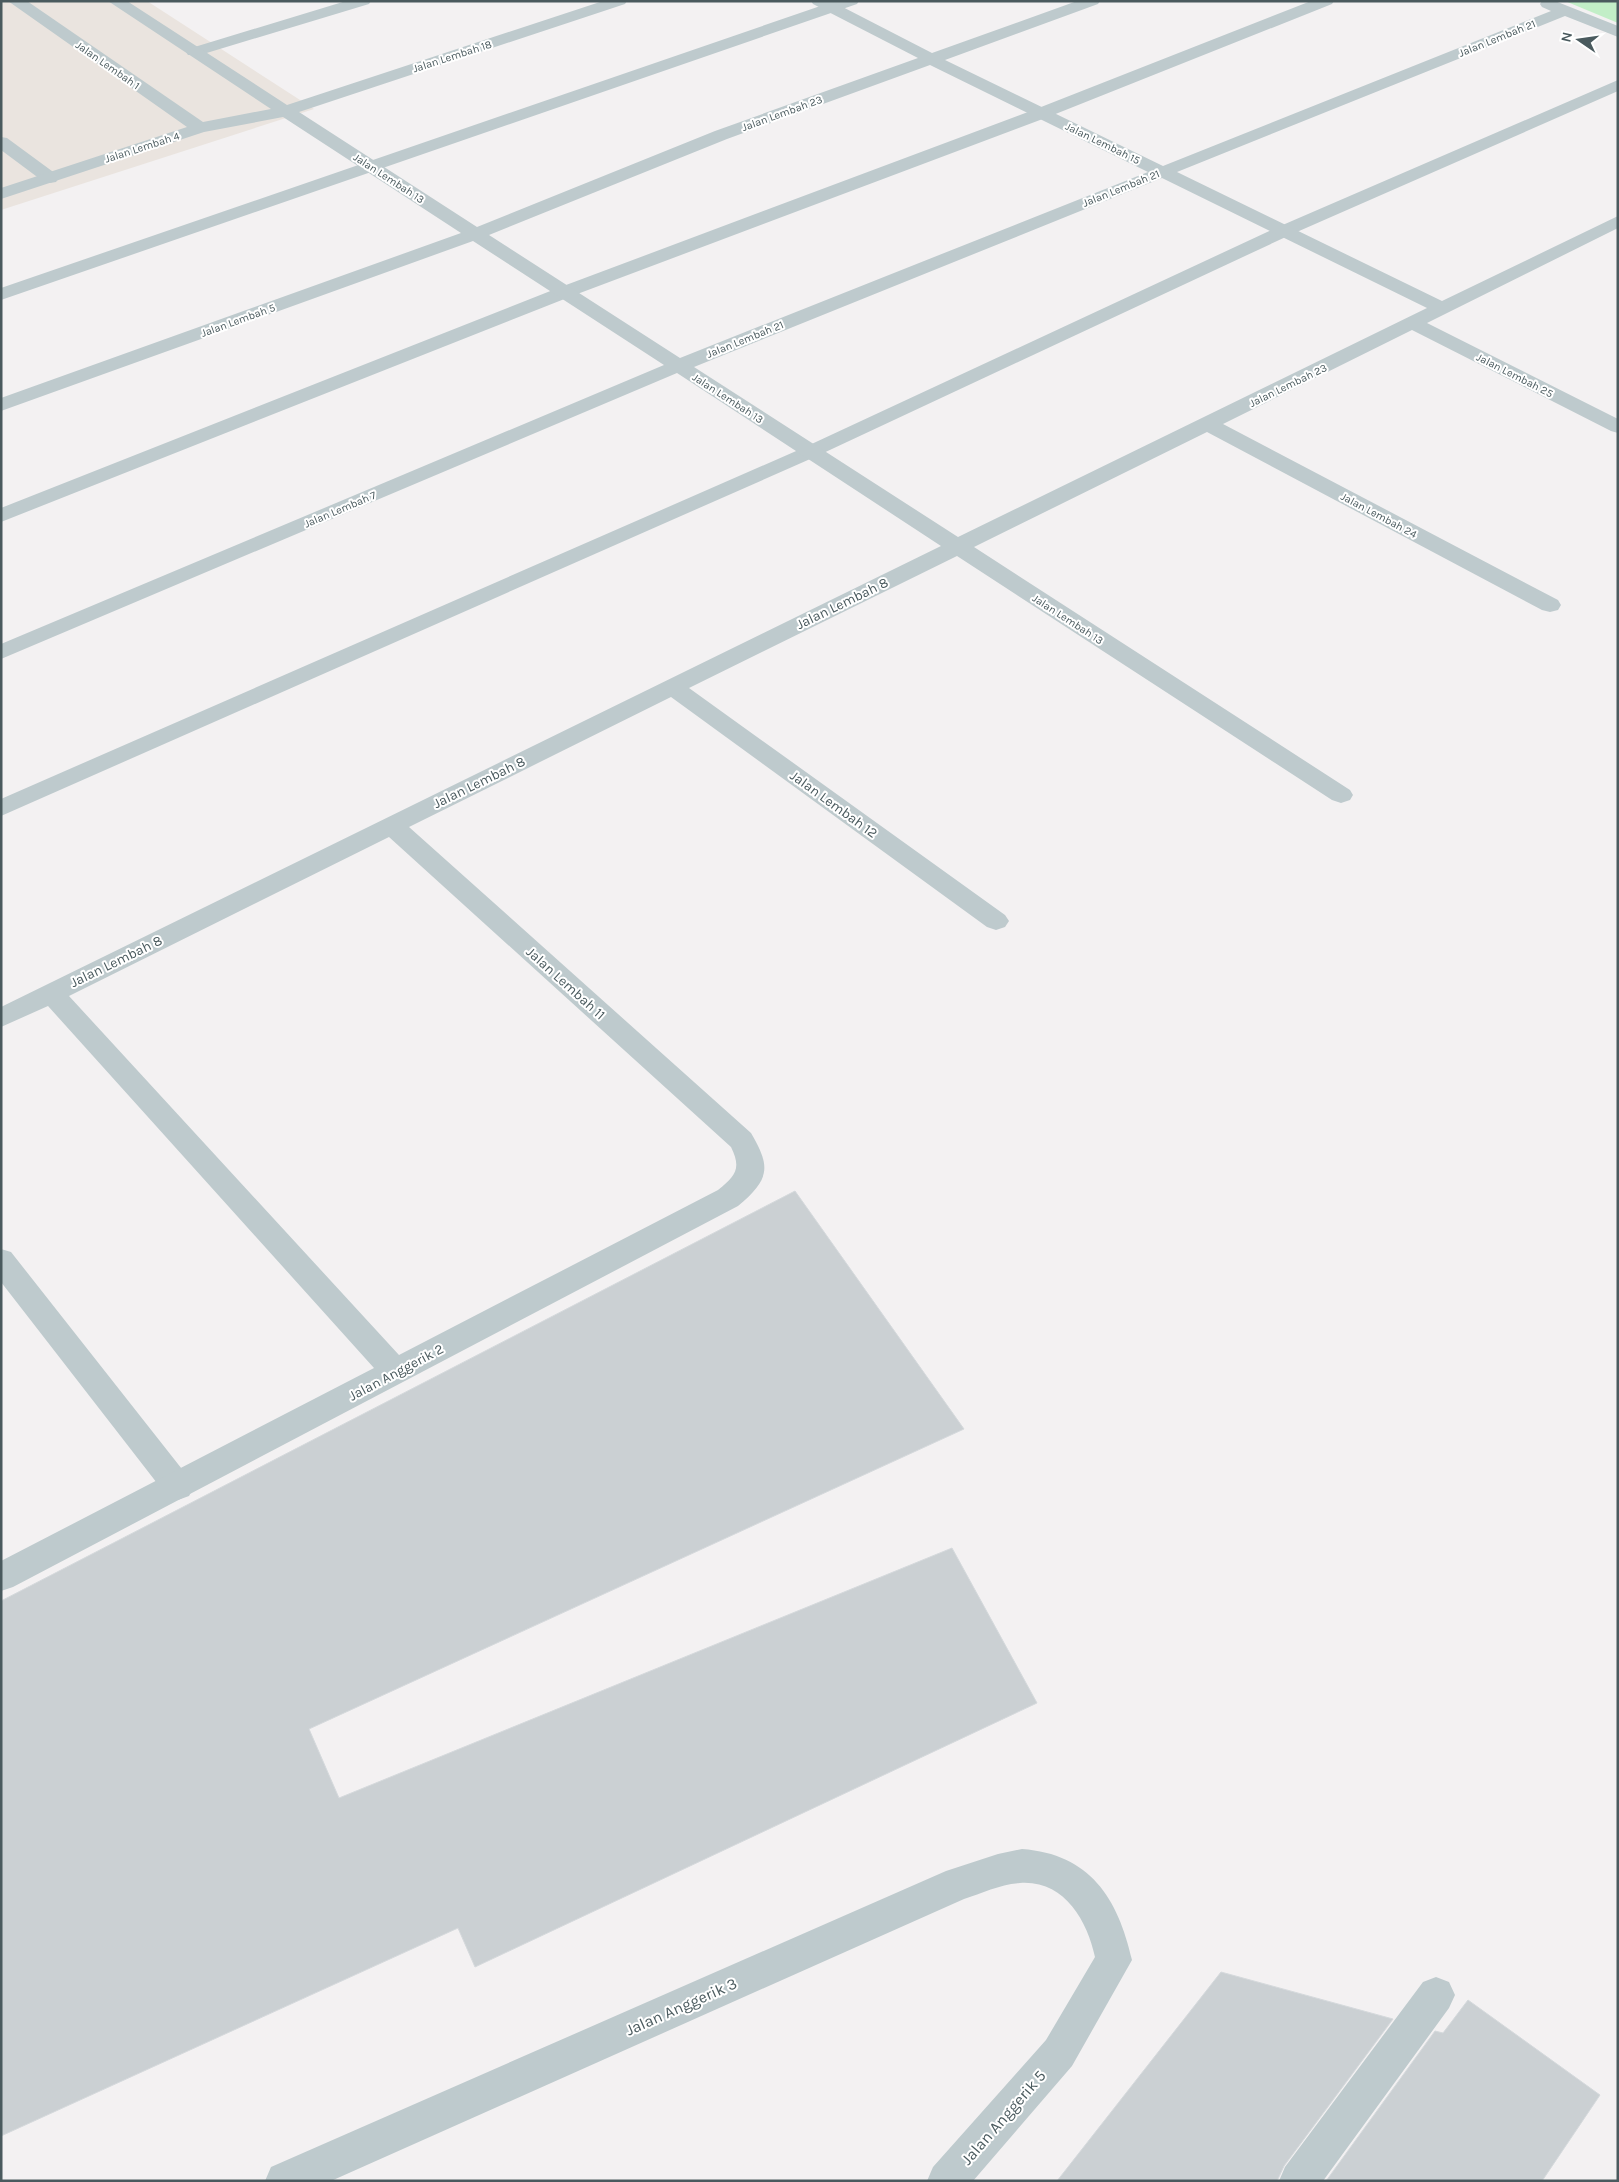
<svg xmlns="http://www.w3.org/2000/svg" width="1619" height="2182" font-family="Karla,sans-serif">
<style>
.commercial{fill:#eae4df}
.green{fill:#c2eec7}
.building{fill:#cbd0d3;stroke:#d5d9dc}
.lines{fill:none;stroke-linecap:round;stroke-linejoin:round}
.lane{fill:#becacd;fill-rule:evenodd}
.street{fill:#becacd;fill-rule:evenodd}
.labels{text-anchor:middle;stroke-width:4;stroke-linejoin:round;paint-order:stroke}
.far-street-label{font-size:11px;fill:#4a5a5e;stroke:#fff}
.street-label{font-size:14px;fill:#4a5a5e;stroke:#fff}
.near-street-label{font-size:16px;fill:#4a5a5e;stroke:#fff}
</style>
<rect width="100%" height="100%" fill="#f3f1f2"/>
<!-- commercial -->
<path class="commercial" d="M1,1H147L314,109L1,210Z"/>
<!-- green -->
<path class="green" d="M1565,1H1618V23Z"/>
<!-- building -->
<path class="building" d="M795,1191L964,1429L309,1729L339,1798L952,1548L1037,1703L475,1967L458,1928L1,2136V1601Z
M1221,1972L1393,2019L1284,2166L1277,2181H1057Z
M1468,2000L1600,2095L1542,2181H1326L1435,2031L1443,2033Z"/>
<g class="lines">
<!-- lane -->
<path class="lane" d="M346,1H371L369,4L200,55H188L186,52L188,49Z
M835,1H859L857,4L1,300V288Z
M1311,1H1334L1332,4L1048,117L572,296L1,522V508L558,288L1036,109Z
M1618,80V91L1290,235L817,456L1,816V799L803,448L1278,227Z
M1,137L7,138L56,174L59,178L56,182L50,183L44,182L1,150Z
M1,1249L11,1252L189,1478L194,1487L189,1496L178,1500L167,1496L1,1282Z
M1436,1977L1449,1982L1455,1995L1449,2008L1323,2181H1279L1285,2167L1423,1982Z"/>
<!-- street -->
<path class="street" d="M8,1H27L203,122L271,109L108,1H127L287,105L603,1H627L625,4L299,112L477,227L715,131L918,58L813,4L811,1H831L932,53L1077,1H1100L1098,4L945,60L1163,166L1551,11L1542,7L1540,4L1542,1H1555L1618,26V37L1565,16L1177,172L1442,301L1618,216V228L1427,323L1618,419V433L1611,431L1412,330L1223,424L1558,600L1561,605L1558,610L1550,612L1542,610L1207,432L974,547L1350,790L1353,795L1350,800L1341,803L1332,800L957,556L689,688L1005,915L1009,921L1005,927L996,930L987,927L671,697L409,827L751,1133C771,1167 770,1179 738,1206L13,1587L1,1591V1561L374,1368L48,1006L1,1027V1007L941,546L677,373L1,659V644L664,365L473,241L1,411V398L461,233L283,117L204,132L1,199V188L187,127ZM930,65L1148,172L680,358L489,235L727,139ZM1162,178L1427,308L958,537L694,367ZM389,837L731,1147C742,1169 735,1176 718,1190L399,1355L69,996Z
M1022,1849C1090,1854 1118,1898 1132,1960L1072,2066L973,2181H927L933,2167L1046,2040L1095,1957C1087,1920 1064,1880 1020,1883C1001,1884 982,1893 964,1899L331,2181H265L271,2167L946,1871L998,1854Z"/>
</g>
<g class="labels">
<!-- far-street labels -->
<g class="far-street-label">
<text transform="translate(1497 38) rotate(-22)" y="4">Jalan Lembah 21</text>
<text transform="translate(452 56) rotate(-18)" y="4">Jalan Lembah 18</text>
<text transform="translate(108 65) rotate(35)" y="4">Jalan Lembah 1</text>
<text transform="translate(782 113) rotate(-20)" y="4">Jalan Lembah 23</text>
<text transform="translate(1103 143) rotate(26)" y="4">Jalan Lembah 15</text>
<text transform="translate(142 147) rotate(-18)" y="4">Jalan Lembah 4</text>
<text transform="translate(389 178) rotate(33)" y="4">Jalan Lembah 13</text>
<text transform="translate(1121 188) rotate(-22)" y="4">Jalan Lembah 21</text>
<text transform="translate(238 320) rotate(-20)" y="4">Jalan Lembah 5</text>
<text transform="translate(745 339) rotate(-22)" y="4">Jalan Lembah 21</text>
<text transform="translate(1515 375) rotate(27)" y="4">Jalan Lembah 25</text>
<text transform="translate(1288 385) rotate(-26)" y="4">Jalan Lembah 23</text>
<text transform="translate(728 398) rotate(33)" y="4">Jalan Lembah 13</text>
<text transform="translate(340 509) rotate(-23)" y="4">Jalan Lembah 7</text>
<text transform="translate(1379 515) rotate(28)" y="4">Jalan Lembah 24</text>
<text transform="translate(1068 619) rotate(33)" y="4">Jalan Lembah 13</text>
</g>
<!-- street labels -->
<g class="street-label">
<text transform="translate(842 603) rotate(-26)" y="5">Jalan Lembah 8</text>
<text transform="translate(479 782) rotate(-26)" y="5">Jalan Lembah 8</text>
<text transform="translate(834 804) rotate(36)" y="5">Jalan Lembah 12</text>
<text transform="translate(116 961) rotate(-26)" y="5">Jalan Lembah 8</text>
<text transform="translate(566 983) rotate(42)" y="5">Jalan Lembah 11</text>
<text transform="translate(396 1372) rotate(-28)" y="5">Jalan Anggerik 2</text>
</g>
<!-- near-street labels -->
<g class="near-street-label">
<text transform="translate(681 2006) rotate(-24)" y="6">Jalan Anggerik 3</text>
<text transform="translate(1003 2117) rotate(-49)" y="6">Jalan Anggerik 5</text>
</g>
</g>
<!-- border -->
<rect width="1619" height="2182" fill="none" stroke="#4a5a5e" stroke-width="5"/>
<!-- north arrow -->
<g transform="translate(1579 40) rotate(283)" stroke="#ffffff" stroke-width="4" paint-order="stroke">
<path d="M0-4L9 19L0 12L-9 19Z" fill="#4a5a5e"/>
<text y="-8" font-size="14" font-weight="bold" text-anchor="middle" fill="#4a5a5e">N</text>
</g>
</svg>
